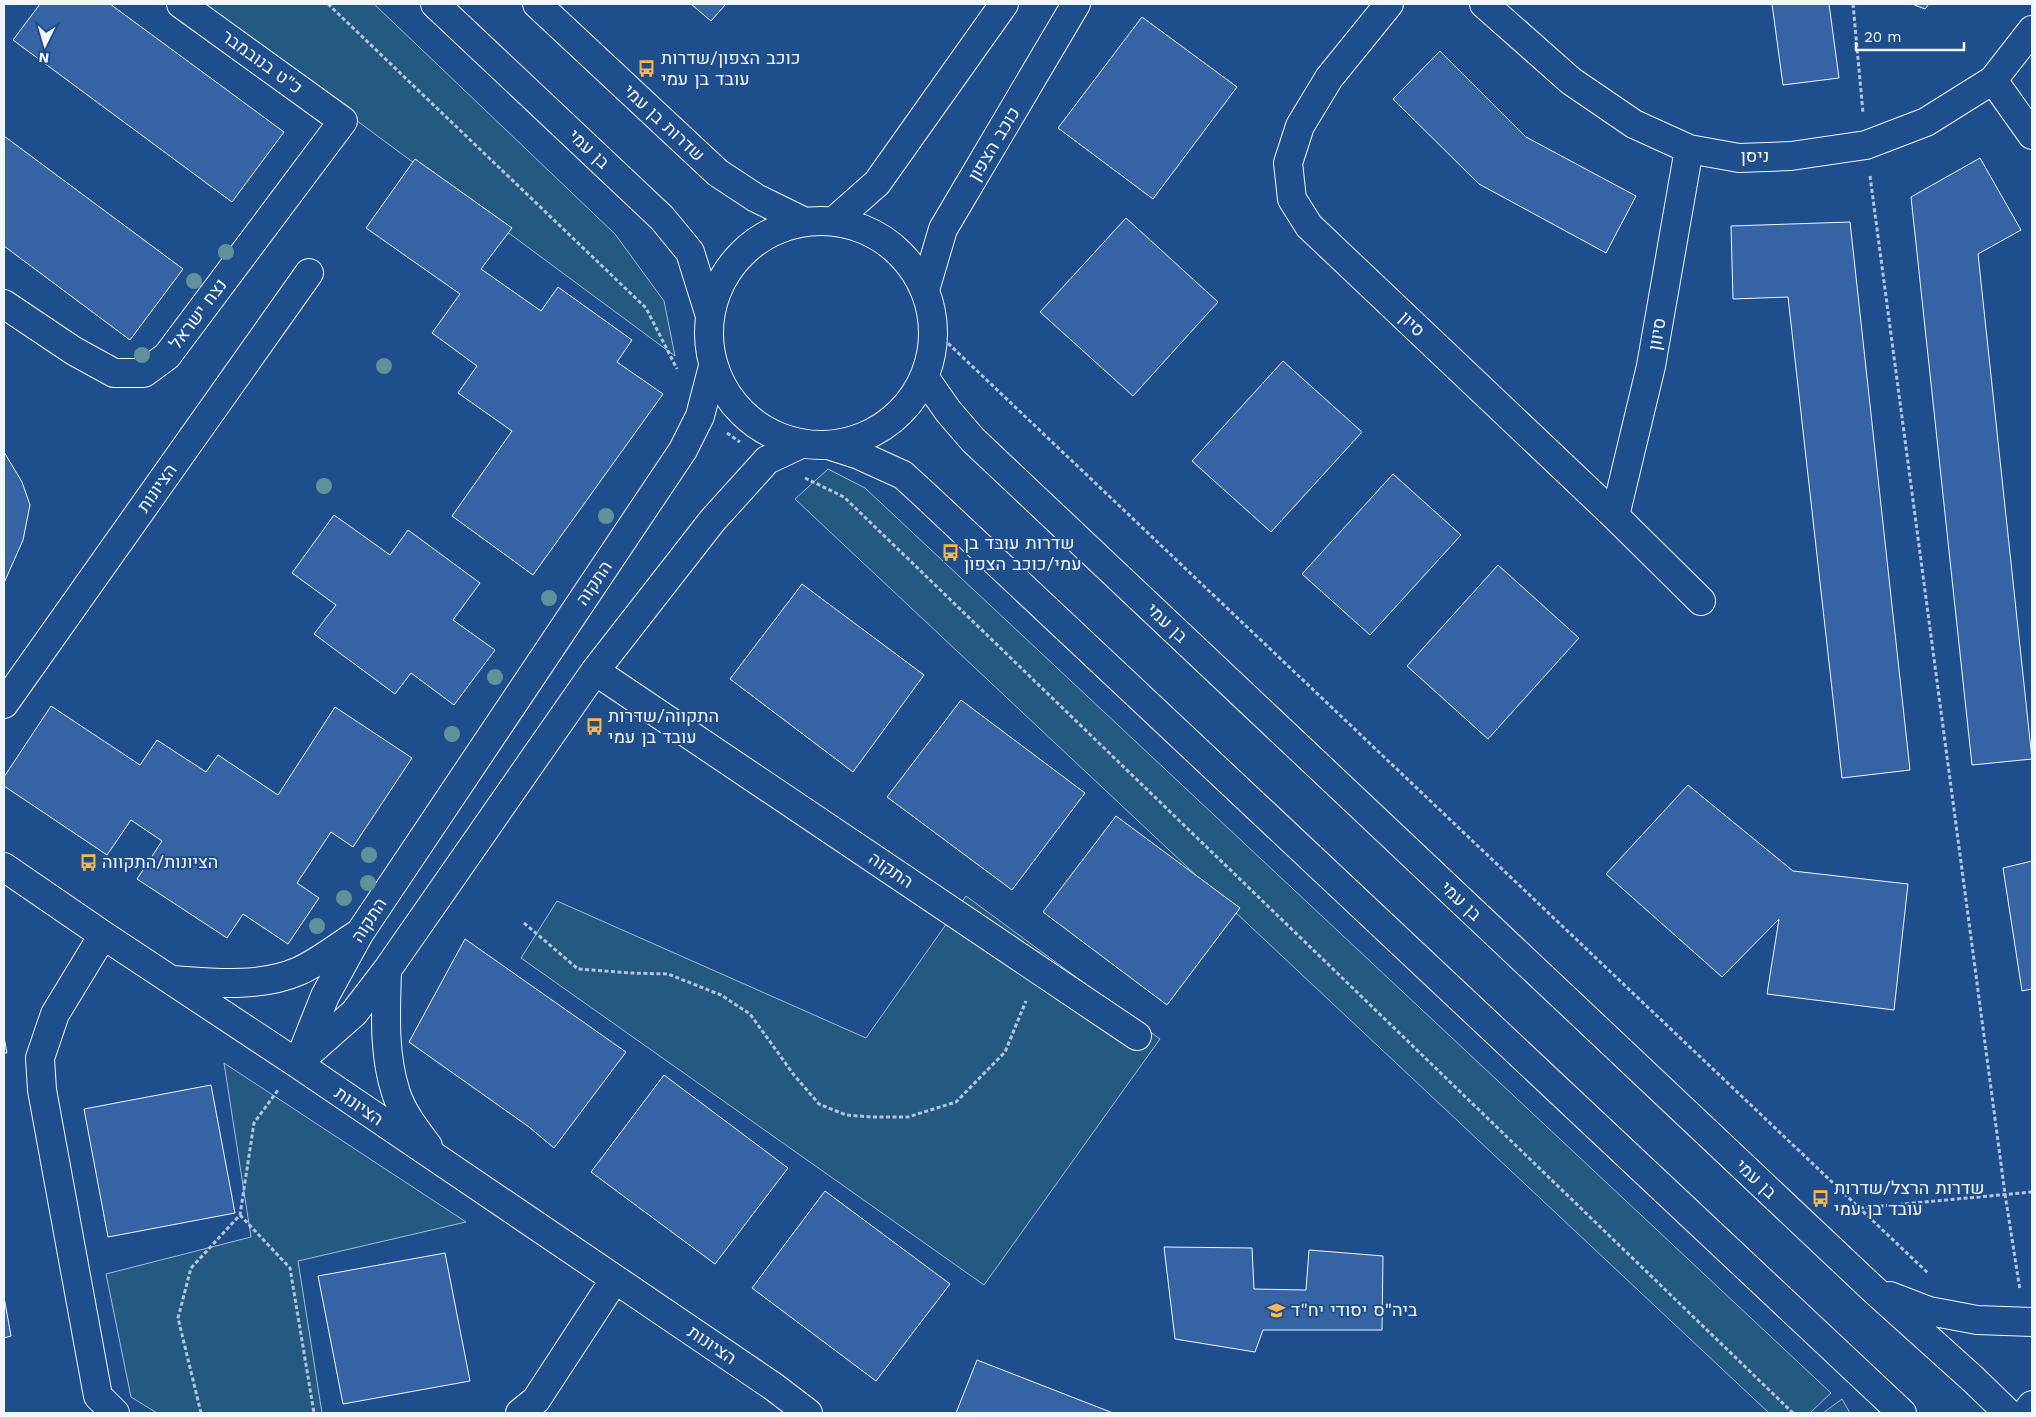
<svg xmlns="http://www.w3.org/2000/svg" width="2036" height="1417" font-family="'Work Sans',Heebo,sans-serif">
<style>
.green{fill:#245a82;stroke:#a8bbd7}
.building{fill:#3563a3;stroke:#f2f6ff}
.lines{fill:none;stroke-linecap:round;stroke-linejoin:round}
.minor-casing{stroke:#f2f6ff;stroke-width:30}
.major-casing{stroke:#f2f6ff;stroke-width:30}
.path{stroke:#b3c4dc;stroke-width:3;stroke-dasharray:4 2.5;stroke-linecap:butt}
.minor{stroke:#1f4e8c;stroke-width:28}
.major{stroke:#1f4e8c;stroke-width:28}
.tree{fill:#61919a}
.labels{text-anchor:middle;stroke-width:4;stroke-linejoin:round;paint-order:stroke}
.poi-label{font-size:18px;fill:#f2f6ff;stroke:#1f4e8c;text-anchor:start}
.street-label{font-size:18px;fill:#f2f6ff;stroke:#1f4e8c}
</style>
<rect width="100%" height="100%" fill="#1f4e8c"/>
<!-- green -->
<path class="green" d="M199,4H374L615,234L664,301L675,356Z
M828,469L865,488L1831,1393L1810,1413H1769L795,499Z
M966,896L1160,1039L984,1285L521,958L557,901L866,1038Z
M224,1063L466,1222L298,1261L322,1413H157L131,1397L106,1274L251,1237Z
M1842,1399L1850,1413H1823Z"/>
<!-- building -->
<path class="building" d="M40,4H110L284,132L232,202L13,40Z
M691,4H726L711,21Z
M1772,4H1829L1839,78L1783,85Z
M1912,4H1929L1925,9Z
M1142,17L1237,87L1153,199L1058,128Z
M1440,51L1526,137L1636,196L1606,253L1479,184L1393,99Z
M4,136L183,269L130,340L4,246Z
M1980,158L2021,230L1978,254L2032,759L1972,765L1911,197Z
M415,159L512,228L481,269L541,311L558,287L632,340L617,362L663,394L533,575L452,516L512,431L458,393L477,366L432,333L460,294L366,228Z
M1126,218L1218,302L1133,396L1040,312Z
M1850,222L1910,770L1842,778L1788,297L1733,299L1731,226Z
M1283,361L1362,432L1271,532L1192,461Z
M4,452L22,482L30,505L23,540L4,583Z
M1393,474L1461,535L1370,635L1302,574Z
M334,515L390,555L408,530L480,583L453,620L495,650L454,705L411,673L395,694L314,634L336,605L292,573Z
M1498,565L1579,638L1488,739L1407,666Z
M802,584L924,675L853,772L730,679Z
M961,700L1085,793L1012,890L887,797Z
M51,706L140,765L157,740L206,772L218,755L278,795L335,707L412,758L353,847L331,832L297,883L319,898L288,944L243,914L227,938L137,879L162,841L131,820L107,855L4,786V777Z
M1688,785L1793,871L1908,884L1894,1010L1767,994L1779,919L1722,977L1606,874Z
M1116,816L1240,908L1167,1005L1043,912Z
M2032,861V989L2022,991L2003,868Z
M465,939L626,1052L554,1148L529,1127L409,1042Z
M4,1037L7,1053H4Z
M664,1075L788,1168L715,1264L591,1172Z
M211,1085L235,1213L108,1237L84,1109Z
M825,1191L950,1284L876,1381L752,1288Z
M1164,1247L1252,1248L1254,1289L1306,1290L1309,1250L1383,1256L1382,1330H1263L1255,1352L1175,1339Z
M445,1253L470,1381L343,1404L318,1276Z
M4,1297L11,1336L4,1338Z
M977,1360L1113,1413H956Z"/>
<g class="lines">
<defs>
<path id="minor" d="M1389,4L1329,78L1300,126L1288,163L1292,199L1309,226L1615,516L1701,601
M1484,4L1571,81L1634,124L1689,149L1739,158L1791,156L1866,145L1926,122L1993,80L2032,30
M1993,80L2032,135
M834,221L877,183L1004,4
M925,290L943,229L1076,4
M4,304L74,351L114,373H144L167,356L343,121L181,4
M1615,516L1651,366L1689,149
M595,671L1137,1036
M4,704L309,273
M4,867L103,935L298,1064L774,1387L808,1413
M103,935L55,1014L40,1058L42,1090L98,1396L115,1413
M387,970C386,1012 383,1053 396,1093C402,1112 416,1130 428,1146
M173,980C214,983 260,988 299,971C319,962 339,946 358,934
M302,1059L354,1013L387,970L595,671L712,521L767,460L801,444
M298,1064L325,996L359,934L683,450L700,416L713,366
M520,1413L536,1400L615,1279"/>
<path id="major" d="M435,4L662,218L690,252L710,316
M537,4L718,173L756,198L805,222
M709 333a112 112 0 1 1 224 0a112 112 0 1 1-224 0Z
M925,378L948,411L973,440L1873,1289L1974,1380L2008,1413
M831,446L859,455L903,475L926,496L1902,1413
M1890,1296L1929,1311L1977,1320L2032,1322
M2026,1413L2032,1405"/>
</defs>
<!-- minor casing -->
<use href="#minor" class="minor-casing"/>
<!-- major casing -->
<use href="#major" class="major-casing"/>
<!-- path -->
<path class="path" d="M328,4L646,308L677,369
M1853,4L1863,113
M1870,176L2005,1194L2020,1290
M934,330L1929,1274
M727,433L740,442
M805,478L844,497L1793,1413
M524,923L578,969L630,973L668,974L721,995L750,1014L794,1075L819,1104L846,1115L872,1117H908L956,1102L1005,1052L1026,1001
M1860,1208L2032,1192
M240,1215L290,1268L314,1413
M201,1413L178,1318L191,1268L240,1215L254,1123L278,1090"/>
<!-- minor -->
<use href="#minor" class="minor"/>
<!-- major -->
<use href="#major" class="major"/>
</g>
<!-- trees -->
<g class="tree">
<circle cx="226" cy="252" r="8"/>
<circle cx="194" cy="281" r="8"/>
<circle cx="142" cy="355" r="8"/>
<circle cx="384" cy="366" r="8"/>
<circle cx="324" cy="486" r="8"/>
<circle cx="606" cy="516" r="8"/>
<circle cx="549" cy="598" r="8"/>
<circle cx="495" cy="677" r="8"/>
<circle cx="452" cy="734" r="8"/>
<circle cx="369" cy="855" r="8"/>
<circle cx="368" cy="883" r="8"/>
<circle cx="344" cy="898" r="8"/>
<circle cx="317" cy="926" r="8"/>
</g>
<!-- icons -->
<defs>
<symbol id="bus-bare" viewBox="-9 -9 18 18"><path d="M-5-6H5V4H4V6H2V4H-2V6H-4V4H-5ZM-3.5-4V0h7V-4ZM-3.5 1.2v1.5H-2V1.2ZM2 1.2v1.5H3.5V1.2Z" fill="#ffb74d" stroke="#1f4e8c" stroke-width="2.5" paint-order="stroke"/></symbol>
<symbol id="school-bare" viewBox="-9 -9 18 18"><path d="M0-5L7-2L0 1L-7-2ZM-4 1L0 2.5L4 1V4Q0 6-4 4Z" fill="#ffb74d" stroke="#1f4e8c" stroke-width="2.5" paint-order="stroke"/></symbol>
</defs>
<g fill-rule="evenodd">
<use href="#bus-bare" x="634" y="56" width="25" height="25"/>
<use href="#bus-bare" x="938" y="540" width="25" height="25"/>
<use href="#bus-bare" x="582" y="714" width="25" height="25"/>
<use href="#bus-bare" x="76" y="850" width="25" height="25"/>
<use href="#bus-bare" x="1808" y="1186" width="25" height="25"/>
<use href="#school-bare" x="1264" y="1298" width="25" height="25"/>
</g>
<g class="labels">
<!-- poi labels -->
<g class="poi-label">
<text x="661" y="64">כוכב הצפון/שדרות<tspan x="661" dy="21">עובד בן עמי</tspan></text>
<text x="964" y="549">שדרות עובד בן<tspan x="964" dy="21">עמי/כוכב הצפון</tspan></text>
<text x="608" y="722">התקווה/שדרות<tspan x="608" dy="21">עובד בן עמי</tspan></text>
<text x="102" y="868">הציונות/התקווה</text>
<text x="1834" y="1194">שדרות הרצל/שדרות<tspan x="1834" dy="21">עובד בן עמי</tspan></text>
<text x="1291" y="1316">ביה"ס יסודי יח"ד</text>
</g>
<!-- street labels -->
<g class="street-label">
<text transform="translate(262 62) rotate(36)" y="6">כ"ט בנובמבר</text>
<text transform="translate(664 123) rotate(43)" y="6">שדרות בן עמי</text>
<text transform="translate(994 144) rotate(-59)" y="6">כוכב הצפון</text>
<text transform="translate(589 149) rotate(43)" y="6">בן עמי</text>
<text x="1755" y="162">ניסן</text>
<text transform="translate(198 314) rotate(-53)" y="6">נצח ישראל</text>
<text transform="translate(1412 324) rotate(43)" y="6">סיון</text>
<text transform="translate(1657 334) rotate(-80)" y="6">סיוון</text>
<text transform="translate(157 488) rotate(-55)" y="6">הציונות</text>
<text transform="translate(594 583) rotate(-56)" y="6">התקוה</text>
<text transform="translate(1167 623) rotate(43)" y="6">בן עמי</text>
<text transform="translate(891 870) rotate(34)" y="6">התקוה</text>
<text transform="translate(1461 901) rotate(43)" y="6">בן עמי</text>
<text transform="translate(369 920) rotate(-57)" y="6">התקוה</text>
<text transform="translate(359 1106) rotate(34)" y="6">הציונות</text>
<text transform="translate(1756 1179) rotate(43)" y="6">בן עמי</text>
<text transform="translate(712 1345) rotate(34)" y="6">הציונות</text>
</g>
</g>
<!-- border -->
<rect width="2036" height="1417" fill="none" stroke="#f2f6ff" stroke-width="10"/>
<!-- north arrow -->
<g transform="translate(45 45) rotate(185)" stroke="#1f4e8c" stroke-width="4" paint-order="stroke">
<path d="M0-4L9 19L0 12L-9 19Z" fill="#f2f6ff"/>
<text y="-8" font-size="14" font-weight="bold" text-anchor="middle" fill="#f2f6ff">N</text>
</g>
<!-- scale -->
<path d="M1856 42v8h108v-8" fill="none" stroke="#f2f6ff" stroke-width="2.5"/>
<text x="1864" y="42" font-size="15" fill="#f2f6ff" stroke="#1f4e8c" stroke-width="4" paint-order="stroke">20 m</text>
</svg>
